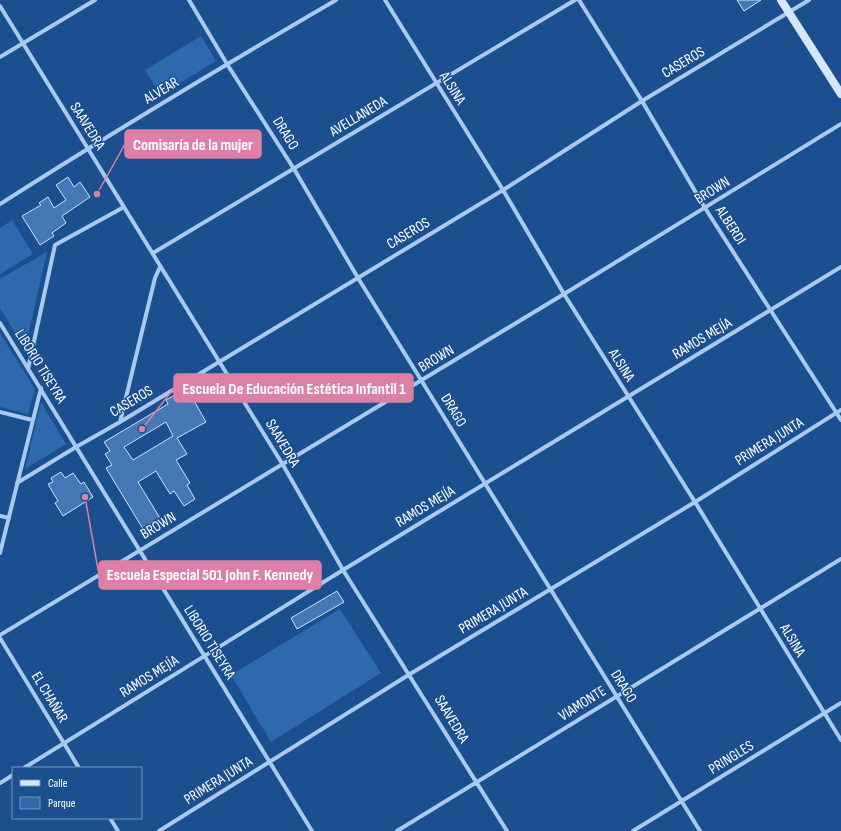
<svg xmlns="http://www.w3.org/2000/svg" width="841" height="831" font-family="'Sofia Sans Condensed',sans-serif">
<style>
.green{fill:#2e69ad}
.building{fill:#4478b7;stroke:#cfe3fa;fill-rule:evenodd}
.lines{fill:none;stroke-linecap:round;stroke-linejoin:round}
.minor{stroke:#a9c9ee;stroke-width:4}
.secondary{stroke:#d6e6fa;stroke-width:8}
.labels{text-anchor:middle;stroke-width:3;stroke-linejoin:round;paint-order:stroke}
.street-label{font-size:15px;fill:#fff;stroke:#1b4f8f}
.leader{fill:none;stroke:#dd80a5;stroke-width:1.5}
.callout-dot{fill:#dd80a5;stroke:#1b4f8f;stroke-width:1.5}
.callout{fill:#dd80a5;stroke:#dd80a5;stroke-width:1.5}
.callout-label{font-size:16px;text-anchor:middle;font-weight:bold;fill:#fff}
</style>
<rect width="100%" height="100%" fill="#1b4f8f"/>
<!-- green -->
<path class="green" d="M201,36L216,61L160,95L145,70Z
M12,220L33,254L0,274V228Z
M47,252L25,349L0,308V279Z
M0,333L35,389L28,414L0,407Z
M41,402L66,444L25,469Z
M340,609L381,673L271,742L231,675Z"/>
<!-- building -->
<path class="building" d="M737,0H761L744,11Z
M68,177L74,187L80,182L90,197L62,216L66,223L52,233L54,236L40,245L22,216L41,205L39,203L48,197L54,208L66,200L56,185Z
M187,388L206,422L177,438L187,454L176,460L190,483L187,485L195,499L184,506L174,491L170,494L156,471L138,482L160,518L143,529L106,468L112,465L105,454L110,451L104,442L168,404L166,400ZM166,422L173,436L133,460L124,447Z
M61,472L65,478L73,473L81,484L84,482L93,497L63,516L55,503L58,501L48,484L53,482L51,478Z
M337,591L344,602L297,629L291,618Z"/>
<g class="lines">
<!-- minor -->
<path class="minor" d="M189,0L227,64L294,169L358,278L700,831
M385,0L503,190L564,294L695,502L841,740
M579,0L642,101L705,208L841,420
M0,6L283,465L343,570L507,831
M0,57L95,0
M0,204C110,134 223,66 336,0
M153,253L575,0
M0,323L312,831
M28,369L55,245L124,207
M0,412L32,420
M120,422L155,278L160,267
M17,483L76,447L120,422L503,190L642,101L809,0
M0,516L9,518
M0,553L41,388
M0,635L564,294L841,124
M0,638L79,768
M24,768L343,570L841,267
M0,783L13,775
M110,818L118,831
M159,831L410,674L695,502L841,410
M397,831L841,559
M633,831L841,703"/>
<!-- secondary -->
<path class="secondary" d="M781,0L841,94"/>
</g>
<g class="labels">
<!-- street labels -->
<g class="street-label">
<text transform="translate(683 62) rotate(-31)" y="5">CASEROS</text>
<text transform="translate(453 88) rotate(58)" y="5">ALSINA</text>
<text transform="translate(161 90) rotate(-31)" y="5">ALVEAR</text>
<text transform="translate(358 116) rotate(-31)" y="5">AVELLANEDA</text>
<text transform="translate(88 126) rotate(58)" y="5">SAAVEDRA</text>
<text transform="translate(286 133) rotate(58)" y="5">DRAGO</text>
<text transform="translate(712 190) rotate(-32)" y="5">BROWN</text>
<text transform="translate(731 225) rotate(57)" y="5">ALBERDI</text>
<text transform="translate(408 233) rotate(-31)" y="5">CASEROS</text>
<text transform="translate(702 338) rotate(-31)" y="5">RAMOS MEJÍA</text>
<text transform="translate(436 358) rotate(-31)" y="5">BROWN</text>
<text transform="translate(622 365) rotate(58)" y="5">ALSINA</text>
<text transform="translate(41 366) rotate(58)" y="5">LIBORIO TISEYRA</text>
<text transform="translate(131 401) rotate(-31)" y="5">CASEROS</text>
<text transform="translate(454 410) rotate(59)" y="5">DRAGO</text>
<text transform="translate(769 441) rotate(-32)" y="5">PRIMERA JUNTA</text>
<text transform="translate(283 443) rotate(59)" y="5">SAAVEDRA</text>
<text transform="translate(425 506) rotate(-31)" y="5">RAMOS MEJÍA</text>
<text transform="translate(158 525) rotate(-31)" y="5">BROWN</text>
<text transform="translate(493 610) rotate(-31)" y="5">PRIMERA JUNTA</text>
<text transform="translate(793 640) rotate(59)" y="5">ALSINA</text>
<text transform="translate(210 642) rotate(58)" y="5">LIBORIO TISEYRA</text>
<text transform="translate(149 676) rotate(-32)" y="5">RAMOS MEJÍA</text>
<text transform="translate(624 686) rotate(58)" y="5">DRAGO</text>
<text transform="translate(50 697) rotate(59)" y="5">EL CHAÑAR</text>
<text transform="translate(582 703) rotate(-32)" y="5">VIAMONTE</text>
<text transform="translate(452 719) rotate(59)" y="5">SAAVEDRA</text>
<text transform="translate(731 757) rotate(-32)" y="5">PRINGLES</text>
<text transform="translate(218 780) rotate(-32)" y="5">PRIMERA JUNTA</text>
</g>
</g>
<!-- callouts -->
<path class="leader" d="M97 194L125 144M142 429L174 388M85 497L99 575"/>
<g class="callout-dot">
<circle cx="97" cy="194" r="4"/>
<circle cx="142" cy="429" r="4"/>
<circle cx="85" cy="497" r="4"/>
</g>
<g class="callout">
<rect x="125" y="130" width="136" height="28" rx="4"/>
<rect x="174" y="374" width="239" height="28" rx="4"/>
<rect x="99" y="561" width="222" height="28" rx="4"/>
</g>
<g class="callout-label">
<text x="193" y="150">Comisaría de la mujer</text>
<text x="294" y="394">Escuela De Educación Estética Infantil 1</text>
<text x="210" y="580">Escuela Especial 501 John F. Kennedy</text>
</g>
<!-- legend -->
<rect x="12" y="767" width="130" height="52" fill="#1b4f8f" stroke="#7695bc"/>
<rect x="20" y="780" width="20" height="6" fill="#d6e6fa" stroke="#7695bc"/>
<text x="48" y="787" font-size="12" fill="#ffffff">Calle</text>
<rect x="20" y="797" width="20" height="12" fill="#2e69ad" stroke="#7695bc"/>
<text x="48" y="807" font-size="12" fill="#ffffff">Parque</text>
</svg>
